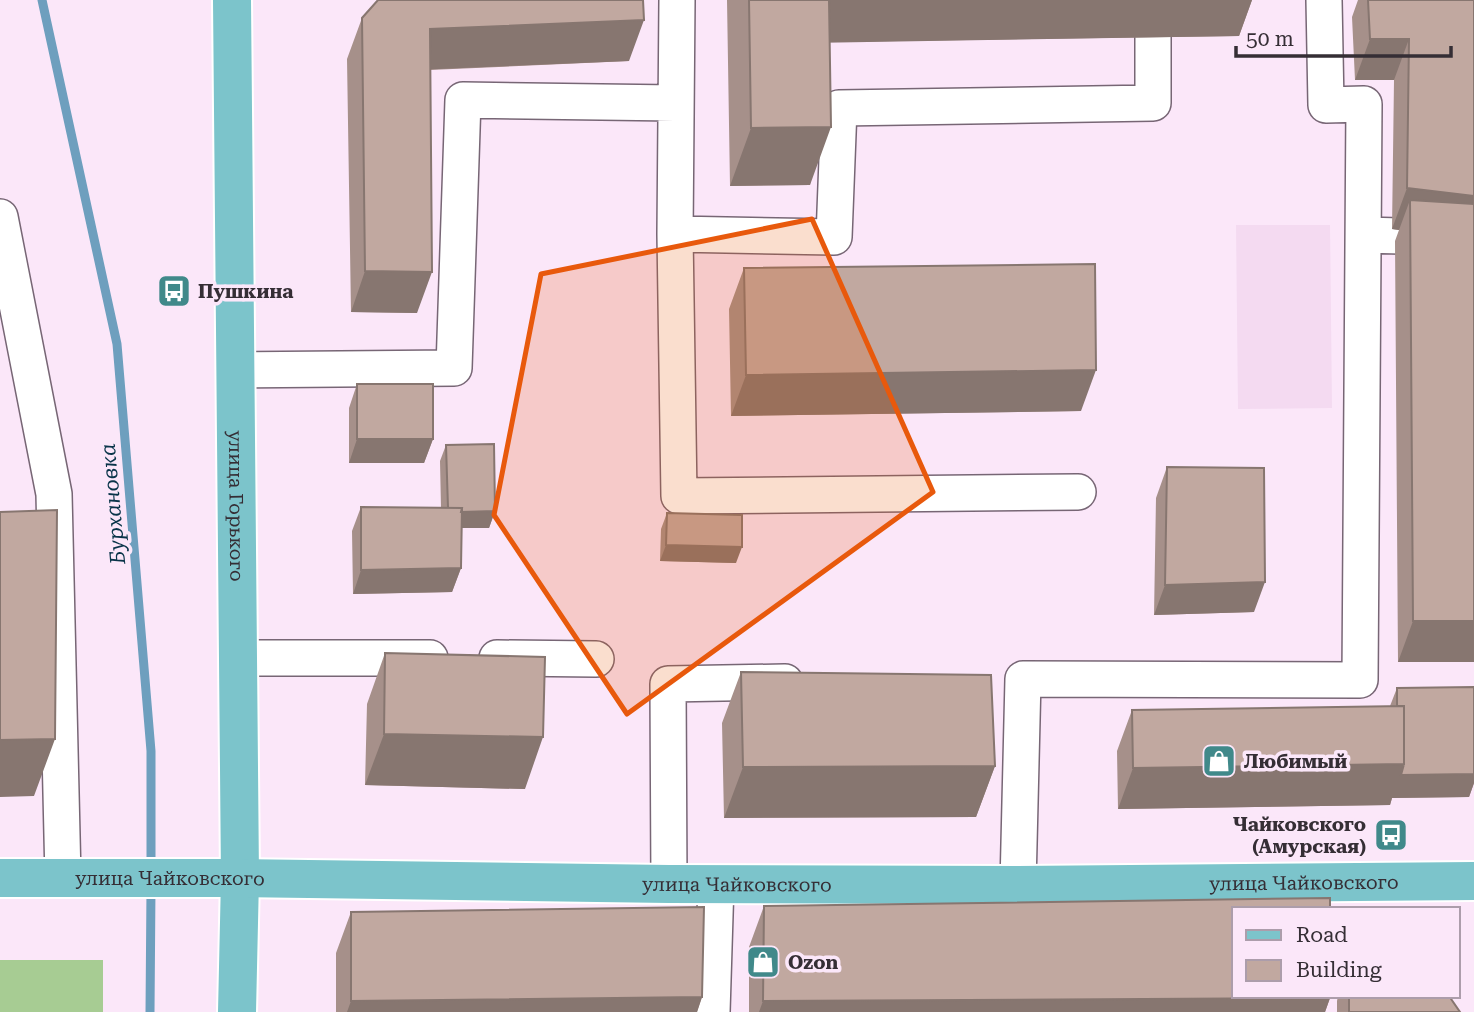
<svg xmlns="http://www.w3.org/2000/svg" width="1474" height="1012" font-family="'Roboto Serif',serif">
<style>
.built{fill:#f4daf1}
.green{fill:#a7cc93}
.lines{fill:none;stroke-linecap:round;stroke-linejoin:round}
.stream{stroke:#6e9fbe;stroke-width:9}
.minor-casing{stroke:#776675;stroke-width:38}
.major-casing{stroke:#fff;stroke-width:42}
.minor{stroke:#fff;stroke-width:35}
.major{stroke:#7cc4cb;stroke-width:38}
.wall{fill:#a6908a}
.shaded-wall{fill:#877670}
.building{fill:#c1a8a0;stroke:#877670;stroke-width:2}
.marked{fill:#e8590c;fill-opacity:0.2;stroke:#e8590c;stroke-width:5;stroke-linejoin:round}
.labels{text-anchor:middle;stroke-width:7;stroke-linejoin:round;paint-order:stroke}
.poi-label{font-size:19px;font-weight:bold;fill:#352e35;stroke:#fbe7f9;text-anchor:start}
.street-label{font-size:19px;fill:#352e35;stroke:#fbe7f9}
.water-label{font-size:21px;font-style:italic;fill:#093449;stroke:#fbe7f9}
</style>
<rect width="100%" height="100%" fill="#fbe7f9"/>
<!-- built -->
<path class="built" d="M1236,225H1330L1332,408L1238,409Z"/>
<!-- green -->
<path class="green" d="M0,960H103V1012H0Z"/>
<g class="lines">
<!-- stream -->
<path class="stream" d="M42,0L117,344L151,751V870
M150,1012L151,888"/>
<defs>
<path id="minor" d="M677,0L675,234L679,496L1078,492
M0,217L54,494L63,878
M675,234L834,237L839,108L1153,103V0
M1364,235L1474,238
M235,370L454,368L463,100L675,103
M238,658H430
M497,658L596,659
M669,884L668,684L785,682
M1018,885L1023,679L1360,680L1364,104L1326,105L1324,0
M712,1012L716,883"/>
<g id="major">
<path id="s1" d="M232,0L240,878L237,1012"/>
<path id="s2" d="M0,878H240L669,884L1018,885L1474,881"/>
</g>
</defs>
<!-- minor casing -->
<use href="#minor" class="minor-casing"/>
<!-- major casing -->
<use href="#major" class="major-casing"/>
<!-- minor -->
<use href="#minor" class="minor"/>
<!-- major -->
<use href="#major" class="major"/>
</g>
<!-- wall -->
<path class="wall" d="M727,0H1252L1239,36L830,42L810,185L730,186Z
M1358,0H1474V662H1398L1395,241L1399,230L1392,229L1394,80H1355L1352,17Z
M362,18L629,61L430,70L417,313L351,312L347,59Z
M744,268L1081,411L731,416L729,309Z
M357,384L433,439L424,463H349V408Z
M446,445L495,511L489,528H461V568L452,592L353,594L352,531L361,507L441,508L440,461Z
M1167,467L1254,612L1154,615L1156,498Z
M667,513L736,563L660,561L661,529Z
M385,653L525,789L365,785L367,704Z
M741,672L995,766L976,817L724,818L722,723Z
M1474,687V783L1469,797L1392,798L1390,805L1118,809L1117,751L1132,710L1390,706L1397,688Z
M764,906L1330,998L1325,1012H749V947Z
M351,912L702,997L697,1012H336V953Z
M1338,996H1449L1460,1012H1337V1001Z"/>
<!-- shaded-wall -->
<path class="shaded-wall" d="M823,0H1252L1239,36L808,43Z
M644,20L629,61L415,70L430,29Z
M1370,39H1409L1394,80H1355Z
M831,127L810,185L730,186L751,128Z
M1407,188L1474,196V234L1410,200L1399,230L1392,229Z
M365,271L432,272L417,313L351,312Z
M1096,370L1081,411L731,416L746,375Z
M357,439H433L424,463H349Z
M495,511L489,528H442L448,512Z
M666,545L742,547L736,563L660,561Z
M461,568L452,592L353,594L361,570Z
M1265,582L1254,612L1154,615L1165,585Z
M1413,621H1474V662H1398Z
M384,734L543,737L525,789L365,785Z
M55,739L34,796L0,797V740Z
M1404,764L1474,774V783L1469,797L1392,798L1390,805L1118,809L1133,768Z
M995,766L976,817L724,818L743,767Z
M702,997L697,1012H347L351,1001Z
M1330,998L1325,1012H759L763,1001Z"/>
<!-- building -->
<path class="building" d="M378,0H643L644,20L430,29L432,272L365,271L362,18Z
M749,0H829L831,127L751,128Z
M1368,0H1474V196L1407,188L1409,39H1370Z
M1410,200L1474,204V621H1413Z
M1095,264L1096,370L746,375L744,268Z
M357,384H433V439H357Z
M494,444L495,511L461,512L462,508H448L446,445Z
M1167,467L1264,468L1265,582L1165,585Z
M361,507L462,508L461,568L361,570Z
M57,510L55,739L0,740V512Z
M667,513L742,515V547L666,545Z
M385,653L545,657L543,737L384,734Z
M741,672L991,675L995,766L743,767Z
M1474,687V774L1401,775L1404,764V706H1397V688Z
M1404,706V764L1133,768L1132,710Z
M1330,898V909H1234V996H1330V998L763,1001L764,906Z
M704,907L702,997L351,1001V912Z
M1349,996H1449L1460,1012H1349Z"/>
<!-- marked area -->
<path class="marked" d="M812,219L933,492L627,714L494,515L541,274Z"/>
<!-- icons -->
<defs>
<symbol id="bus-square" viewBox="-11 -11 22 22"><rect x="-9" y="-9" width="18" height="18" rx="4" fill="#40898a" stroke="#fbe7f9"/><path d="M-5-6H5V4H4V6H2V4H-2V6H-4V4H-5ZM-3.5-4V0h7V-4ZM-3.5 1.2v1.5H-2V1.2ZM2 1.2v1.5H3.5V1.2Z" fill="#fff"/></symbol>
<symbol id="shop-square" viewBox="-11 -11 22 22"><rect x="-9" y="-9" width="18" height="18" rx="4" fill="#40898a" stroke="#fbe7f9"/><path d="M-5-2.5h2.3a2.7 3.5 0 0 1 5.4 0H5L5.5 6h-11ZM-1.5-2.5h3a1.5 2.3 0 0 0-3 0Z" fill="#fff"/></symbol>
</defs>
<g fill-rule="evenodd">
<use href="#bus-square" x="155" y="272" width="38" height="38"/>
<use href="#shop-square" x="1200" y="742" width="38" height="38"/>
<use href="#bus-square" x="1372" y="816" width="38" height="38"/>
<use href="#shop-square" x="744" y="943" width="38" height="38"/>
</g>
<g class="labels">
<!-- poi labels -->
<g class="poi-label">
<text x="198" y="298">Пушкина</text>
<text x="1244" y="768">Любимый</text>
<text x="1366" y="831" text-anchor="end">Чайковского<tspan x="1366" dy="22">(Амурская)</tspan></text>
<text x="788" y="969">Ozon</text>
</g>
<!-- street labels -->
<g class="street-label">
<text dy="7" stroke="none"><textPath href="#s1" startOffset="506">улица Горького</textPath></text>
<text dy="7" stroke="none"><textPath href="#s2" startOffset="170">улица Чайковского</textPath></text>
<text dy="7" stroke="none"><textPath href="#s2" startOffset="1304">улица Чайковского</textPath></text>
<text dy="7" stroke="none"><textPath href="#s2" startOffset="737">улица Чайковского</textPath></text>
</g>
<!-- water labels -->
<g class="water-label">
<text transform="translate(113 504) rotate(-95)" y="7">Бурхановка</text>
</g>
</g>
<!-- legend -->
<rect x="1232" y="907" width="228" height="91" fill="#fbe7f9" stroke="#ac9dab" stroke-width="2"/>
<rect x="1246" y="930" width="35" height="10" fill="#7cc4cb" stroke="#ac9dab" stroke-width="2"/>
<text x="1296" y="942" font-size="21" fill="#352e35">Road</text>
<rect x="1246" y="960" width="35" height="21" fill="#c1a8a0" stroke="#ac9dab" stroke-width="2"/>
<text x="1296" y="977" font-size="21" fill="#352e35">Building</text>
<!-- scale -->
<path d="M1236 46v10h215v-10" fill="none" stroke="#352e35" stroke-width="3.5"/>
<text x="1246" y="46" font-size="21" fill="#352e35" stroke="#fbe7f9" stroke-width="5" paint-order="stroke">50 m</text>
</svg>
